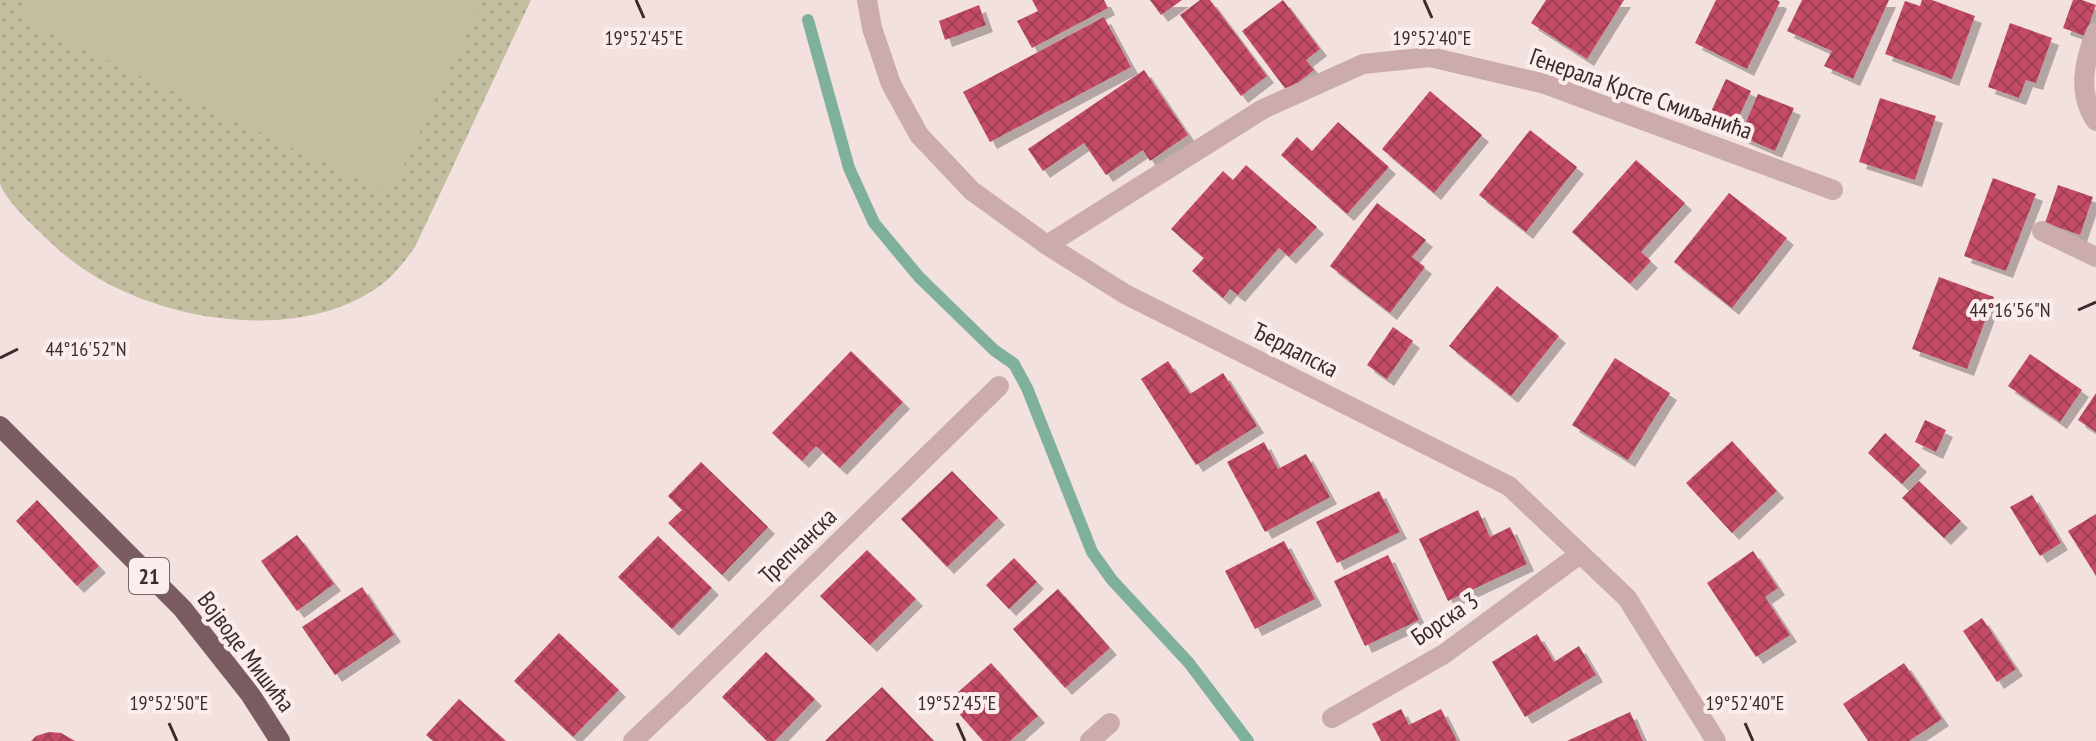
<svg xmlns="http://www.w3.org/2000/svg" width="2096" height="741" font-family="'PT Sans Narrow',sans-serif">
<style>
.grass{fill:url(#grass-dots)}
.green{fill:#c2be9f}
.lines{fill:none;stroke-linecap:round;stroke-linejoin:round}
.stream{stroke:#7eb09b;stroke-width:12}
.building{fill:url(#building-cross-hatch);filter:url(#shadow)}
.minor{stroke:#cbabab;stroke-width:20}
.major{stroke:#7a5b5f;stroke-width:20}
.ticks{fill:none;stroke:#392a2c;stroke-width:3}
.labels{text-anchor:middle;stroke-width:8;stroke-linejoin:round;paint-order:stroke}
.shield{fill:#faedec;stroke:#736466;stroke-width:2}
.shield-label{font-size:22px;font-weight:bold;fill:#392a2c}
.street-label{font-size:24px;fill:#392a2c;stroke:#faedec}
.ticks-label{font-size:20px;text-anchor:middle;fill:#392a2c;stroke:#faedec;stroke-width:8;stroke-linejoin:round;paint-order:stroke}
</style>
<defs>
<pattern id="grass-dots" width="8" height="8" patternUnits="userSpaceOnUse" patternTransform="scale(2)"><rect width="8" height="8" fill="#c2be9f"/><path d="M2 2h.1M6 6h.1" fill="none" stroke="#a7a389" stroke-width="1.8" stroke-linecap="round"/></pattern>
<pattern id="building-cross-hatch" width="8" height="8" patternUnits="userSpaceOnUse" patternTransform="scale(2)"><rect width="8" height="8" fill="#c44c66"/><path d="M0 0l8 8M0 8l8-8" fill="none" stroke="#a03f54"/></pattern>
<filter id="shadow"><feDropShadow dx="7" dy="7" stdDeviation="0" flood-color="#0004"/></filter>
</defs>
<rect width="100%" height="100%" fill="#f3e1df"/>
<!-- grass -->
<path class="grass" d="M0,0H531L415,247C404,262 393,277 378,287C308,337 195,325 121,290C92,277 64,257 42,234C30,223 4,198 0,183C0,170 0,147 0,134C0,89 0,45 0,0Z"/>
<!-- green -->
<path class="green" d="M32,0H483L390,194L22,20Z"/>
<g class="lines">
<!-- stream -->
<path class="stream" d="M808,20L849,168L874,223L919,277L994,350L1014,364L1027,388L1092,552L1112,580L1189,663L1248,741"/>
</g>
<!-- building -->
<path class="building" d="M1032,0H1104L1108,8L1032,48L1017,21L1038,11Z
M1150,0H1182L1161,15Z
M1200,0H1210L1267,76L1241,96L1180,15Z
M1283,0L1320,49L1306,60L1314,70L1287,91L1242,31Z
M1546,0H1624L1587,59L1531,23Z
M1716,0H1777L1780,2L1747,69L1695,43Z
M1802,0H1889L1853,79L1824,66L1832,51L1787,31Z
M1922,0H1932L1975,16L1952,79L1885,54L1905,1L1920,6Z
M2073,0H2082L2096,5L2085,36L2063,28Z
M979,5L986,25L945,40L939,21Z
M1104,17L1131,67L990,142L963,92Z
M2010,23L2052,38L2036,83L2026,80L2019,98L1988,87Z
M1144,70L1188,135L1150,161L1143,150L1106,175L1084,143L1043,171L1028,149Z
M1726,79L1751,91L1733,129L1708,118Z
M1430,91L1482,135L1434,193L1382,149Z
M1758,94L1794,108L1775,151L1740,136Z
M1880,98L1936,116L1915,180L1859,162Z
M1338,122L1389,167L1347,214L1281,155L1297,137L1312,151Z
M1530,130L1577,167L1526,232L1479,195Z
M1636,160L1685,203L1641,252L1651,261L1630,284L1572,232Z
M1246,165L1317,227L1289,257L1279,248L1238,295L1230,289L1223,298L1192,271L1204,258L1171,229L1223,171L1233,180Z
M1993,178L2036,194L2006,271L1964,256Z
M2058,185L2093,197L2080,235L2045,223Z
M1729,193L1787,238L1732,308L1674,262Z
M1377,203L1426,240L1412,257L1425,267L1390,313L1330,266Z
M1939,277L1994,297L1967,369L1912,349Z
M1497,286L1559,336L1511,396L1449,346Z
M1393,327L1413,341L1387,379L1367,365Z
M851,351L903,402L840,468L816,446L802,461L772,433Z
M2030,354L2082,390L2060,422L2008,386Z
M1615,358L1670,393L1628,460L1572,425Z
M1168,361L1190,394L1223,373L1257,426L1196,465L1141,379Z
M2096,393V432L2078,420Z
M1925,420L1946,430L1936,452L1915,442Z
M1885,433L1920,465L1902,484L1868,453Z
M1732,441L1777,491L1732,533L1686,483Z
M1264,442L1278,469L1306,454L1330,497L1265,532L1227,462Z
M701,462L768,527L722,575L668,523L682,510L668,496Z
M952,471L998,518L947,567L901,519Z
M1919,481L1961,521L1944,538L1902,498Z
M1379,491L1400,532L1337,563L1316,522Z
M2032,495L2061,543L2040,556L2010,507Z
M37,500L99,566L77,586L16,521Z
M1478,510L1490,537L1510,527L1527,564L1448,601L1419,539Z
M2096,514V576L2068,531Z
M297,535L334,584L297,611L261,561Z
M658,536L712,588L672,629L618,577Z
M1284,541L1315,599L1255,629L1225,571Z
M867,550L916,599L870,645L820,596Z
M1753,551L1778,588L1765,597L1790,635L1756,657L1707,583Z
M1388,555L1419,620L1365,646L1334,581Z
M1014,558L1037,582L1009,609L986,585Z
M362,587L394,635L335,675L302,627Z
M1058,589L1110,648L1065,688L1013,629Z
M1982,618L2016,669L1997,682L1963,631Z
M559,633L619,690L573,737L514,681Z
M1537,634L1554,662L1579,646L1596,675L1525,717L1492,662Z
M766,652L815,699L775,741H767L722,697Z
M991,663L1038,716L1010,741H983L948,701Z
M1904,663L1942,719L1909,741H1868L1843,704Z
M882,687L934,741H825L831,735Z
M459,699L506,741H433L426,735Z
M1401,709L1409,725L1441,709L1457,741H1381L1372,724Z
M1630,712L1643,741H1567Z
M49,732L61,733L75,741H31L36,736Z"/>
<g class="lines">
<!-- minor -->
<path class="minor" d="M867,0L872,28L891,84L919,135L972,191L1047,245L1125,294L1509,486L1627,598L1716,741
M2096,32C2084,61 2077,93 2096,121
M2042,231L2096,257
M1047,245L1263,109L1363,64L1430,57L1545,84L1833,190
M1332,718L1444,654L1580,554
M633,741L684,693L999,386
M1090,741L1110,723"/>
<!-- major -->
<path class="major" d="M0,426L182,608L250,694L280,741"/>
</g>
<!-- ticks -->
<path class="ticks" d="M636,0L644,18M1424,0L1432,18M2078,310L2096,302M0,358L18,349M169,723L177,741M957,723L965,741M1745,723L1753,741"/>
<g class="labels">
<!-- shield labels -->
<rect class="shield" x="129" y="558" width="40" height="36" rx="6"/>
<g class="shield-label">
<text x="149" y="584">21</text>
</g>
<!-- street labels -->
<g class="street-label">
<text transform="translate(1641 94) rotate(19)" y="8">Генерала Крсте Смиљанића</text>
<text transform="translate(1295 350) rotate(27)" y="8">Ђердапска</text>
<text transform="translate(798 546) rotate(-44)" y="8">Трепчанска</text>
<text transform="translate(1445 619) rotate(-34)" y="8">Борска 3</text>
<text transform="translate(246 652) rotate(53)" y="8">Војводе Мишића</text>
</g>
</g>
<g class="ticks-label">
<text x="644" y="45">19°52'45"E</text>
<text x="1432" y="45">19°52'40"E</text>
<text x="2010" y="317">44°16'56"N</text>
<text x="86" y="356">44°16'52"N</text>
<text x="169" y="710">19°52'50"E</text>
<text x="957" y="710">19°52'45"E</text>
<text x="1745" y="710">19°52'40"E</text>
</g>
</svg>
